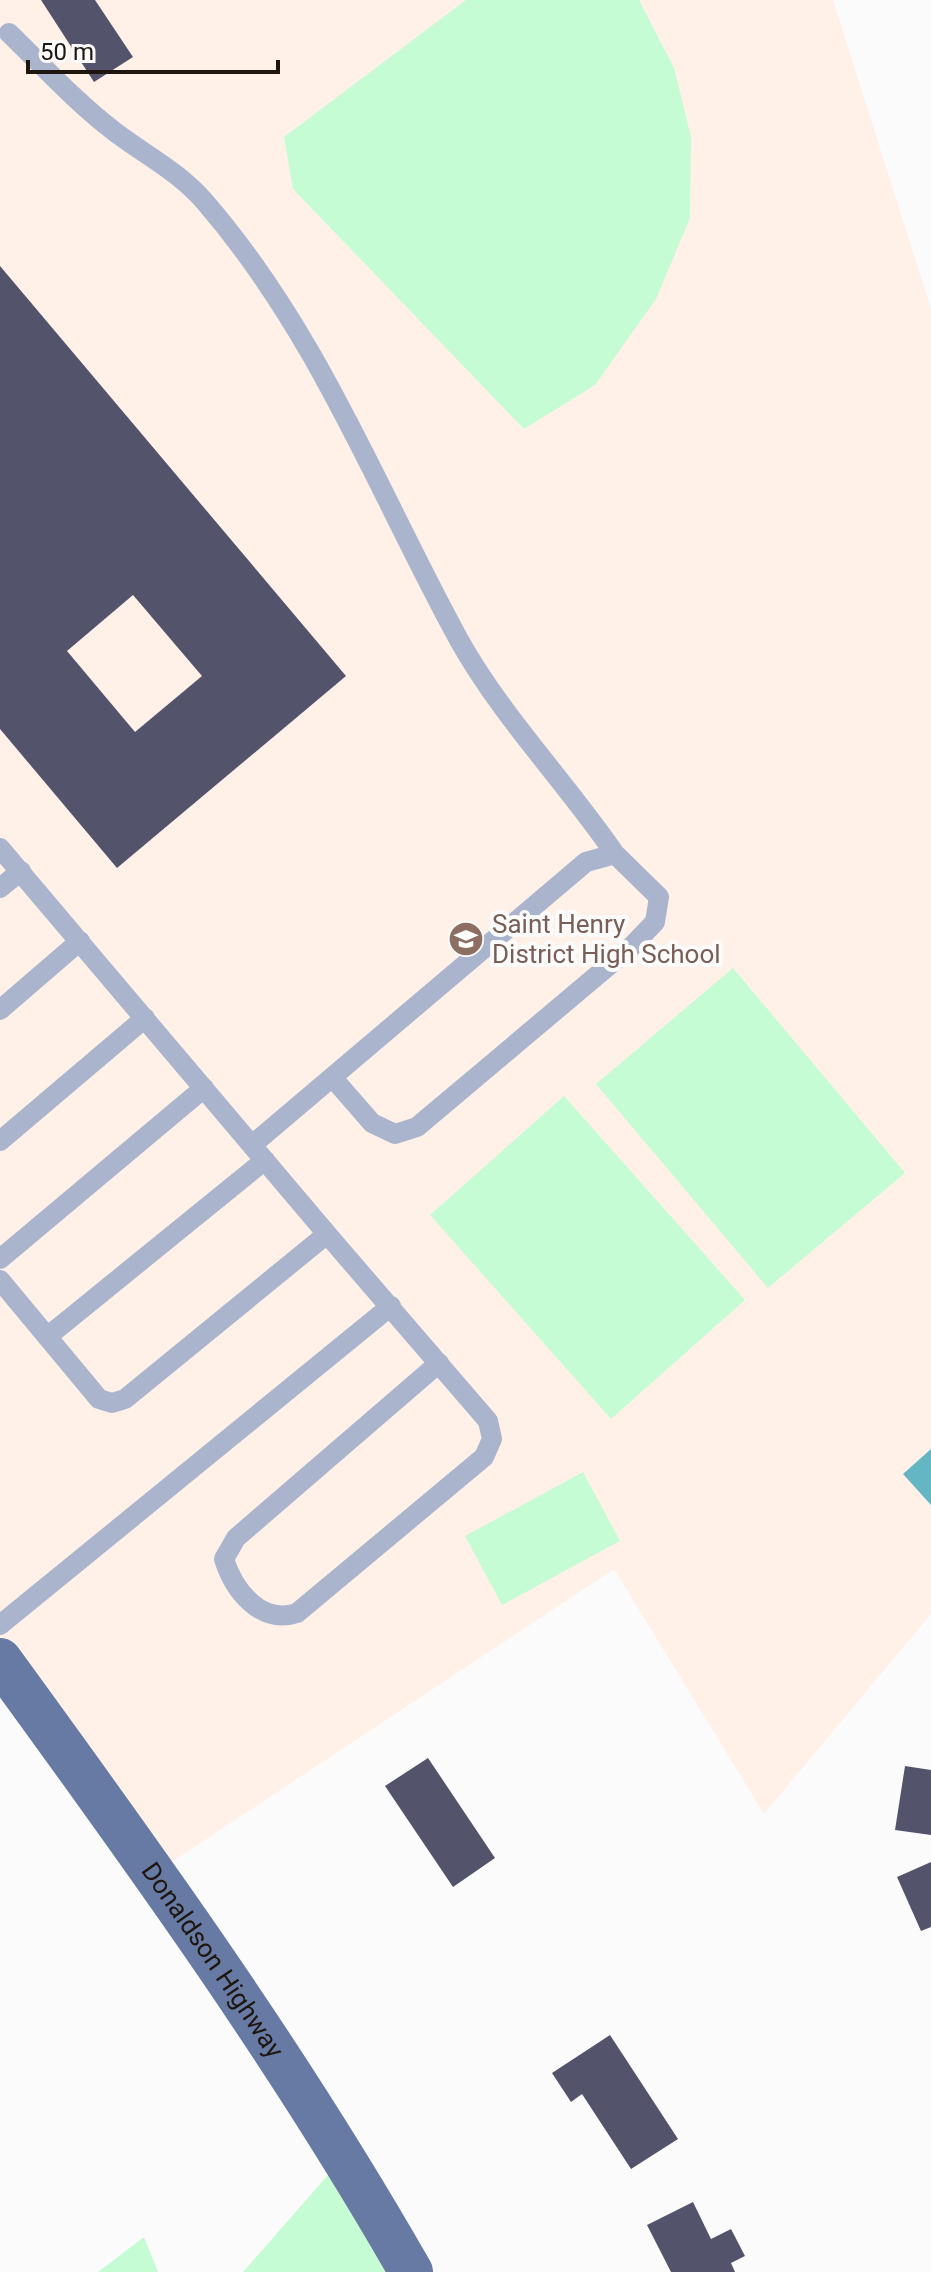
<svg xmlns="http://www.w3.org/2000/svg" width="931" height="2272" font-family="Roboto,sans-serif">
<style>
.built{fill:#fff0e8}
.green{fill:#c6fcd3}
.water{fill:#65b6c4}
.building{fill:#53546c;fill-rule:evenodd}
.lines{fill:none;stroke-linecap:round;stroke-linejoin:round}
.service{stroke:#aab5cd;stroke-width:20}
.primary{stroke:#677aa4;stroke-width:44}
.labels{text-anchor:middle;stroke-width:8;stroke-linejoin:round;paint-order:stroke}
.education-label{font-size:26px;fill:#785e54;stroke:#fbfbfb;text-anchor:start}
.street-label{font-size:26px;fill:#1e150f;stroke:#fbfbfb}
</style>
<rect width="100%" height="100%" fill="#fbfbfb"/>
<!-- built -->
<path class="built" d="M0,0H833L931,309V1614L764,1814L614,1569L155,1873L0,1660Z"/>
<!-- green -->
<path class="green" d="M466,0H639L674,68L691,137L690,218L656,299L595,385L524,429L293,189L284,137Z
M733,968L905,1173L768,1288L596,1084Z
M564,1096L745,1300L611,1419L430,1215Z
M583,1472L620,1541L502,1605L465,1536Z
M335,2167L411,2272H243Z
M144,2237L158,2272H98Z"/>
<!-- water -->
<path class="water" d="M931,1449V1505L903,1474Z"/>
<!-- building -->
<path class="building" d="M41,0H95L133,57L94,82Z
M0,266L346,676L117,868L0,729ZM133,595L202,676L135,732L67,651Z
M428,1758L495,1858L453,1887L385,1786Z
M905,1766L931,1770V1835L895,1830Z
M931,1862V1927L921,1931L897,1877Z
M610,2035L678,2139L631,2169L582,2094L571,2102L552,2073Z
M693,2202L711,2239L731,2229L745,2256L731,2263L735,2272H671L647,2225Z"/>
<g class="lines">
<!-- service -->
<path class="service" d="M9,33C44,67 77,103 115,132C147,156 179,172 205,202C319,334 377,490 459,640C502,717 565,781 615,854
M0,848L327,1234
M0,888L21,871
M0,1010L80,941
M0,1141L145,1018
M252,1145L586,862L615,854L659,897L655,922L632,946L417,1127L395,1134L372,1123L332,1077
M0,1259L204,1088
M0,1280L99,1399L112,1403L125,1399L327,1234L488,1421L492,1439L484,1457L297,1613C261,1625 234,1591 224,1559L236,1538L439,1363
M47,1337L265,1160
M0,1625L391,1306"/>
<!-- primary -->
<path class="primary" id="s1" d="M0,1660C145,1859 289,2058 411,2272"/>
</g>
<!-- icons -->
<defs>
<symbol id="school-disc" viewBox="-11 -11 22 22"><circle r="9.5" fill="#8d6e63" stroke="#fbfbfb"/><path d="M0-5L7-2L0 1L-7-2ZM-4 1L0 2.5L4 1V4Q0 6-4 4Z" fill="#fff"/></symbol>
</defs>
<g fill-rule="evenodd">
<use href="#school-disc" x="446" y="919" width="40" height="40"/>
</g>
<g class="labels">
<!-- education labels -->
<g class="education-label">
<text x="492" y="933">Saint Henry<tspan x="492" dy="30">District High School</tspan></text>
</g>
<!-- street labels -->
<g class="street-label">
<text dy="9" stroke="none"><textPath href="#s1" startOffset="368">Donaldson Highway</textPath></text>
</g>
</g>
<!-- scale -->
<path d="M28 60v12h250v-12" fill="none" stroke="#1e150f" stroke-width="4"/>
<text x="40" y="60" font-size="24" fill="#1e150f" stroke="#fbfbfb" stroke-width="6" paint-order="stroke">50 m</text>
</svg>
